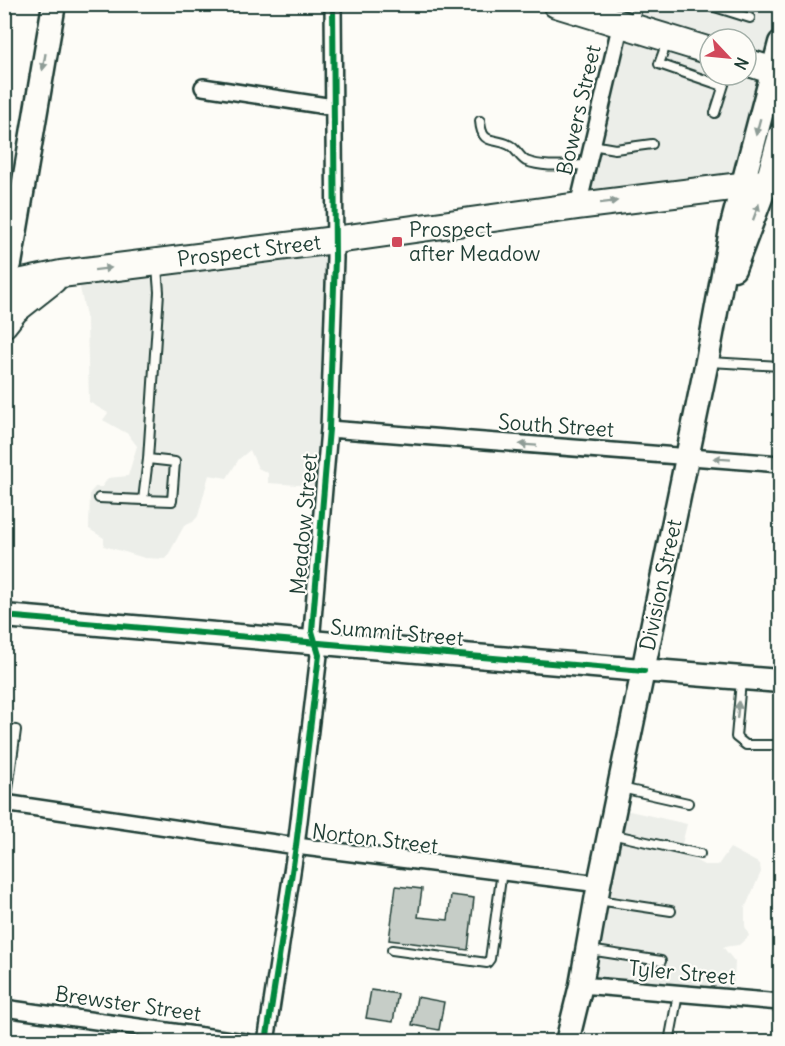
<svg xmlns="http://www.w3.org/2000/svg" width="785" height="1046" font-family="Delius,sans-serif">
<style>
.built{fill:#eceee9;fill-rule:evenodd}
.building{fill:#c6cdc7;stroke:#1f3d34;stroke-width:1.5}
.lines{fill:none;stroke-linecap:round;stroke-linejoin:round}
.lane-casing{stroke:#1f3d34;stroke-width:12}
.street-casing{stroke:#1f3d34;stroke-width:20}
.secondary-casing{stroke:#1f3d34;stroke-width:27}
.primary-casing{stroke:#1f3d34;stroke-width:30}
.lane{stroke:#fdfcf7;stroke-width:8}
.street{stroke:#fdfcf7;stroke-width:15}
.secondary{stroke:#fdfcf7;stroke-width:22}
.primary{stroke:#fdfcf7;stroke-width:26}
.cycleway-casing{stroke:#fdfcf7;stroke-width:10}
.cycleway{stroke:#00873e;stroke-width:6}
.oneway{fill:#8e9c96}
.poi-dot{fill:#d1495b;stroke:#fdfcf7;stroke-width:2}
.labels{text-anchor:middle;stroke-width:4.5;stroke-linejoin:round;paint-order:stroke}
.street-label{font-size:21px;fill:#1f3d34;stroke:#fdfcf7}
.poi-label{font-size:21px;fill:#1f3d34;stroke:#fdfcf7;text-anchor:start}
</style>
<rect width="100%" height="100%" fill="#fdfcf7"/>
<filter id="ink" filterUnits="userSpaceOnUse"><feTurbulence type="fractalNoise" baseFrequency=".0167" numOctaves="2"/><feDisplacementMap in="SourceGraphic" scale="12" xChannelSelector="R" yChannelSelector="G"/><feConvolveMatrix kernelMatrix="1 2 1 2 8 2 1 2 1" color-interpolation-filters="sRGB"/></filter>
<g filter="url(#ink)">
<!-- built -->
<path class="built" d="M558,5H780V73L737,179L571,199L619,26ZM710,39H746V75H710Z
M329,248L324,432L319,484L313,486L268,483V473L258,468L250,450L239,459L227,478L209,475L198,516L193,522L184,526L166,559L145,558L104,546V538L89,529L90,493L95,487H102L108,478L128,476L137,446L128,434L103,420L108,413L89,402L87,321L78,278Z
M612,807L687,824L680,852L704,865H718L730,848L760,864L761,872L745,908V926L749,936L739,945L723,947L735,962L733,1001L574,991Z"/>
<!-- building -->
<path class="building" d="M396,886L422,889L418,917L448,920L451,895L474,898L468,950L389,940Z
M371,990L398,994L393,1022L366,1018Z
M417,997L444,1002L439,1030L412,1025Z"/>
<g class="lines">
<defs>
<path id="lane" d="M705,4L750,18
M633,23L638,4
M667,42L659,64L723,86
M715,113L727,75
M480,121C482,146 493,137 509,145C516,148 519,157 526,161C544,168 568,165 587,165
M592,145L615,149L652,144
M710,362L780,366
M99,498L143,500L148,459L159,292L157,267
M143,500L172,501L175,462L148,459
M741,681L736,737L746,745H780
M4,729L16,730L6,804
M621,788L688,803
M611,834L700,854
M598,900L671,911
M392,950L487,963L490,959L502,871
M589,950L661,961
M669,1042L678,994"/>
<path id="street" d="M203,87L333,107
M578,206L621,23
M329,429L780,464
M4,803L296,846L599,884
M581,985L780,1002
M4,1008L245,1042
M266,1042L296,846L319,655L312,631L329,429L335,258L333,4"/>
<path id="secondary" d="M734,269L767,182L780,135
M4,276L10,264L54,4
M4,616L629,669L780,681
M567,1042L581,985L599,884L707,361L732,225L780,43"/>
<path id="primary" d="M556,4L710,51
M746,62L780,73
M4,286L61,274L335,240L578,206L780,181
M4,324L15,310L53,280"/>
</defs>
<!-- lane casing -->
<use href="#lane" class="lane-casing"/>
<!-- street casing -->
<use href="#street" class="street-casing"/>
<!-- secondary casing -->
<use href="#secondary" class="secondary-casing"/>
<!-- primary casing -->
<use href="#primary" class="primary-casing"/>
<!-- lane -->
<use href="#lane" class="lane"/>
<!-- street -->
<use href="#street" class="street"/>
<!-- secondary -->
<use href="#secondary" class="secondary"/>
<!-- primary -->
<use href="#primary" class="primary"/>
<defs>
<path id="cycleway" d="M4,616L644,671
M266,1042L296,846L319,655L312,631L329,429L335,258L333,4"/>
</defs>
<!-- cycleway casing -->
<use href="#cycleway" class="cycleway-casing"/>
<!-- cycleway -->
<use href="#cycleway" class="cycleway"/>
</g>
<!-- one-way arrows -->
<defs><path id="oneway-solid" d="M-6-.8H1V-3.2L6.5 0L1 3.2V.8H-6Z" transform="scale(1.5)"/></defs>
<g class="oneway">
<use href="#oneway-solid" transform="translate(44 62) rotate(100)"/>
<use href="#oneway-solid" transform="translate(758 127) rotate(105)"/>
<use href="#oneway-solid" transform="translate(609 202) rotate(-7)"/>
<use href="#oneway-solid" transform="translate(756 212) rotate(-70)"/>
<use href="#oneway-solid" transform="translate(103 269) rotate(-7)"/>
<use href="#oneway-solid" transform="translate(528 445) rotate(-176)"/>
<use href="#oneway-solid" transform="translate(722 459) rotate(-176)"/>
<use href="#oneway-solid" transform="translate(738 710) rotate(-84)"/>
</g>
</g>
<!-- markers -->
<rect class="poi-dot" x="391" y="236" width="12" height="12" rx="3"/>
<g class="labels">
<!-- street labels -->
<g class="street-label">
<text transform="translate(579 110) rotate(-77)" y="7">Bowers Street</text>
<text transform="translate(249 251) rotate(-7)" y="7">Prospect Street</text>
<text transform="translate(556 426) rotate(4)" y="7">South Street</text>
<text transform="translate(304 524) rotate(-85)" y="7">Meadow Street</text>
<text transform="translate(661 585) rotate(-78)" y="7">Division Street</text>
<text transform="translate(397 633) rotate(5)" y="7">Summit Street</text>
<text transform="translate(375 839) rotate(7)" y="7">Norton Street</text>
<text transform="translate(682 973) rotate(5)" y="7">Tyler Street</text>
<text transform="translate(128 1004) rotate(8)" y="7">Brewster Street</text>
</g>
<!-- poi labels -->
<g class="poi-label">
<text x="409" y="237">Prospect<tspan x="409" dy="24">after Meadow</tspan></text>
</g>
</g>
<!-- margin -->
<rect width="785" height="1046" fill="none" stroke="#fdfcf7" stroke-width="24"/>
<rect x="12" y="12" width="761" height="1022" fill="none" stroke="#1f3d34" stroke-width="2" filter="url(#ink)"/>
<!-- north arrow -->
<g transform="translate(728 57) rotate(116)"><circle r="28" fill="#fdfcf7" stroke="#a4b0a9" stroke-width="1.5"/>
<path d="M0-4.5L10 22L0 15L-10 22Z" fill="#d1495b"/>
<text y="-9" font-size="16" font-weight="bold" text-anchor="middle" fill="#1f3d34">N</text>
</g>
</svg>
